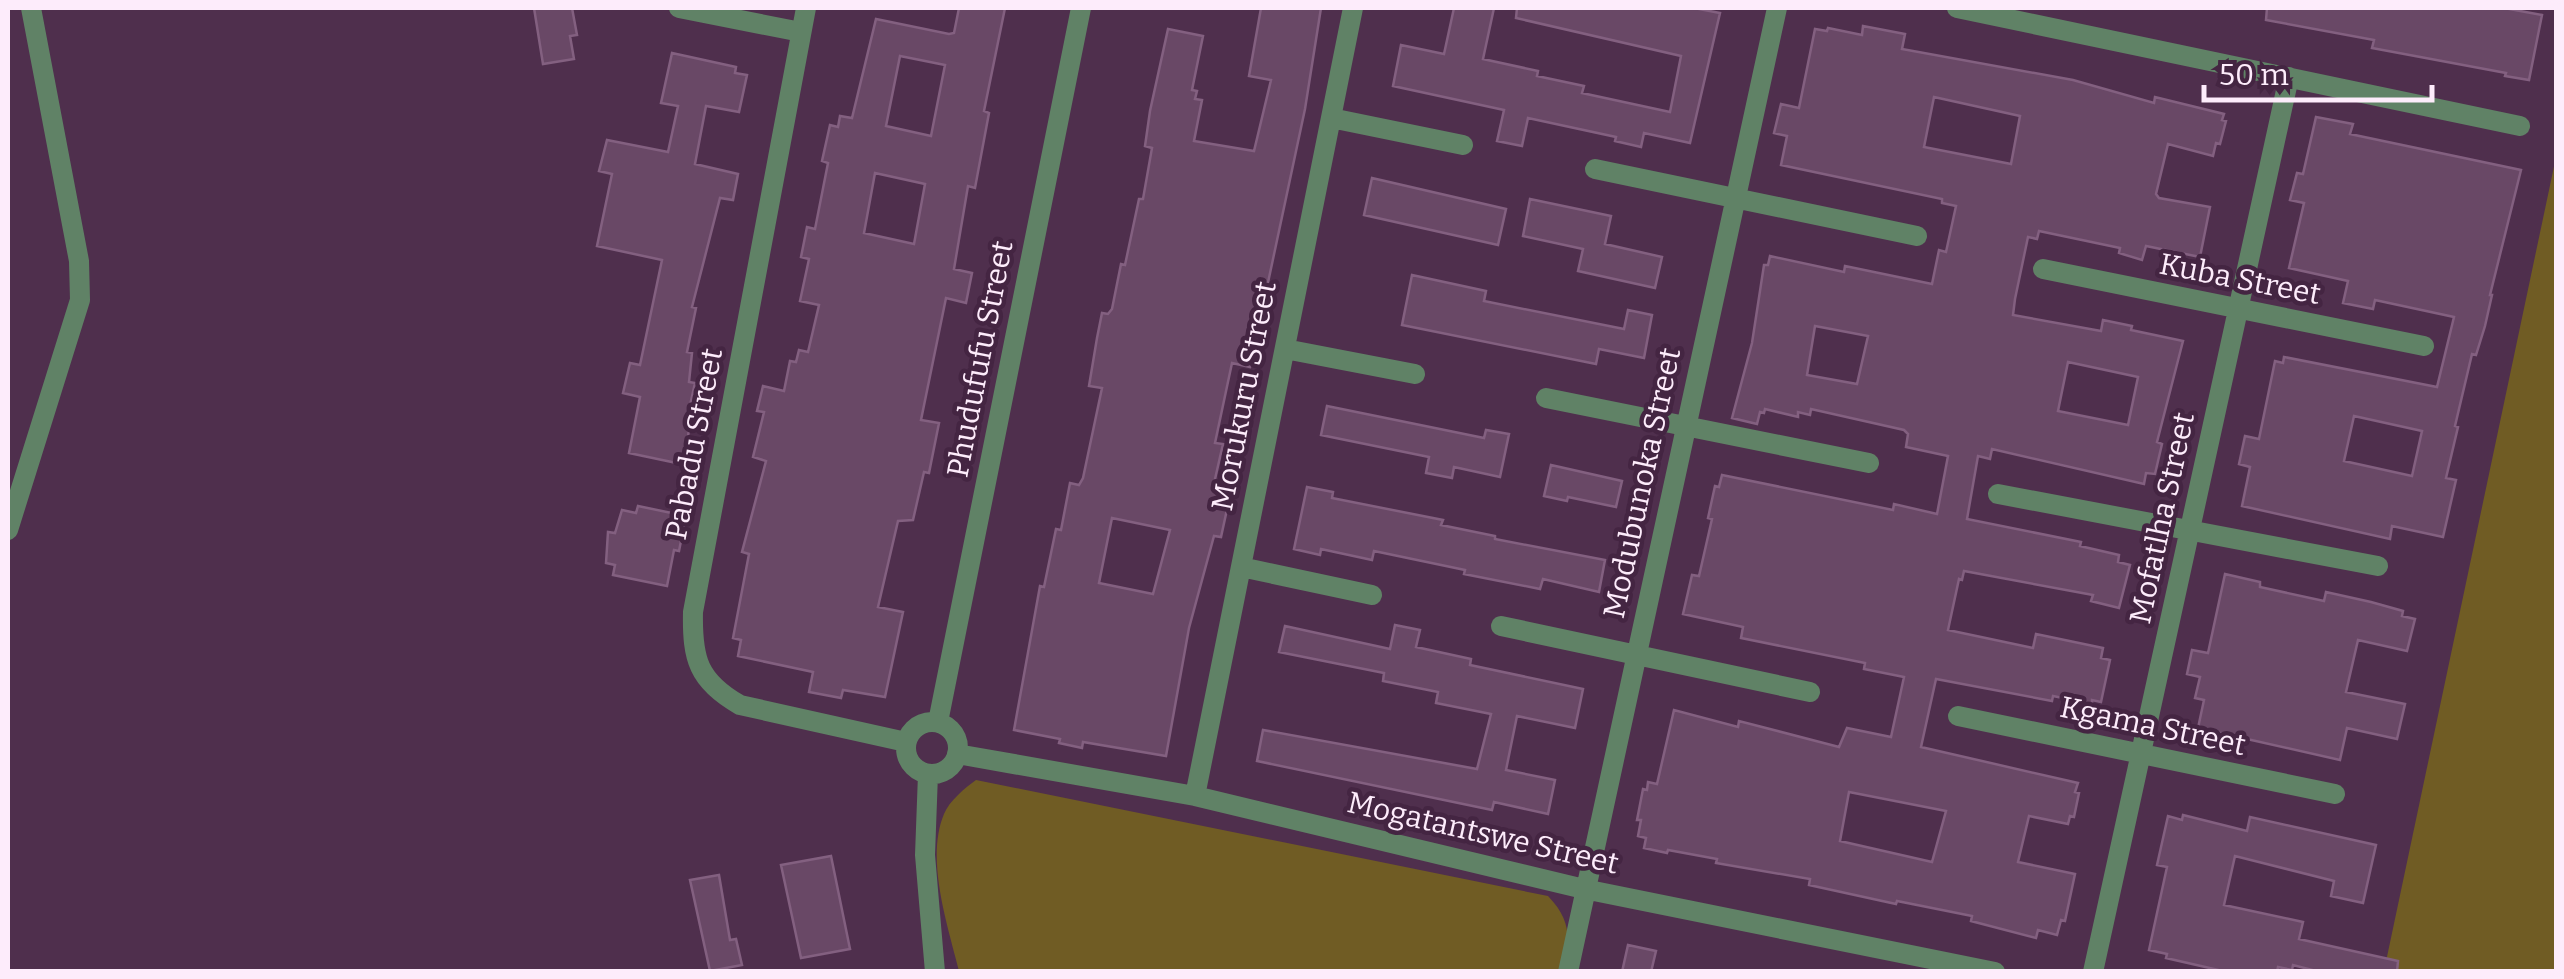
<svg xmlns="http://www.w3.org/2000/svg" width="2564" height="979" font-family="Bitter,serif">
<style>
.green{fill:#705c24}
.building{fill:#694866;stroke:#836080;stroke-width:2.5;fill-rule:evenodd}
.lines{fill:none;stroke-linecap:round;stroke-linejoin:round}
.street{stroke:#608266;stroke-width:20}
.labels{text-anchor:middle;stroke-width:9;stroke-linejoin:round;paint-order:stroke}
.street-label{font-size:30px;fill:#fdecfb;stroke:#442542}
</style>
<rect width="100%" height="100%" fill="#4f2f4d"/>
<!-- green -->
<path class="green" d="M2556,157V971H2384Z
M976,780L1548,896C1572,921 1570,939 1563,972L959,971C948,926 925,859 944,814C949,801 965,788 976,780Z"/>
<!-- building -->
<path class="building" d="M534,8H572L577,35L570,36L574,59L543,64Z
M959,8H1005L984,111L989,113L975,188L968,186L954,269L972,273L966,303L946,298L921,420L939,423L929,473L924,472L913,520L898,521L878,607L903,612L885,697L843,690L841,698L809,692L813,672L738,656L741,640L733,638L749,554L742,552L766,461L753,457L764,412L757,411L763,386L784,391L790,361L796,362L799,350L808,352L819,305L800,301L809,259L801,257L807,227L815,229L828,163L822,161L830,125L838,127L840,116L852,118L876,19L949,34L954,33ZM900,56L945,65L931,136L886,126ZM875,173L925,184L914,244L864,233Z
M1261,8H1321L1305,109L1250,367L1232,363L1215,443L1223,444L1213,488L1231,491L1221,537L1214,536L1189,628L1166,756L1083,742L1082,748L1059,743L1060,739L1014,730L1040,586L1044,587L1056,529L1061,530L1070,483L1079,485L1083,478L1102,388L1089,386L1097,338L1102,313L1108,314L1112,309L1121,264L1125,265L1139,199H1143L1152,148L1145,146L1150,111L1168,29L1203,36L1192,90L1197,91L1195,99L1202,100L1194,141L1254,151L1271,80L1249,76ZM1112,518L1170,530L1153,594L1099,583Z
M1454,8H1494L1483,59L1538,71L1537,76L1584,86L1582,93L1670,112L1681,56L1516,18L1517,8H1694L1720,13L1690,143L1644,133L1641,147L1615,141L1616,137L1528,118L1522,146L1497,141L1504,110L1393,86L1401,45L1444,54Z
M2267,8H2504L2542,15L2529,80L2505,76L2506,73L2372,48L2374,40L2266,20Z
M1863,26L1905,34L1902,49L2073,80L2154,103L2155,97L2224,114L2222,120L2226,121L2220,144L2216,143L2213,156L2168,144L2156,194L2159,198L2210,207L2200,257L2146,246L2142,260L2119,253L2120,248L2039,231L2037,239L2028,237L2015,299L2013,315L2101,331L2103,320L2132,326L2131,330L2183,341L2157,442L2162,444L2155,474L2146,473L2144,484L1992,449L1990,459L1978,456L1967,519L2081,542L2080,546L2119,555L2118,562L2130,565L2119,608L2091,601L2093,595L1964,571L1962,580L1959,579L1948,630L2033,648L2036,634L2103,648L2101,658L2110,660L2101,702L2092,700V704L2053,696L2052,701L1936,679L1921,747L2078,783L2075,792L2079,793L2074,817L2070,816L2068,824L2029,816L2018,862L2075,874L2065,921L2061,920L2057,935L2038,930L2036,938L1971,921L1972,916L1897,901L1896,904L1809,885L1810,879L1716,863L1717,859L1668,850L1667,853L1644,848L1646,838L1638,836L1641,820H1637L1643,789L1647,790L1648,782L1657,784L1674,710L1738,727L1739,721L1839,747L1847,728L1891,737L1904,677L1864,669L1865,663L1741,638L1743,627L1683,614L1692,575L1699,576L1712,519L1708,518L1715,486L1719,487L1722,475L1893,510L1894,504L1937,514L1948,456L1906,447L1908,434L1904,430L1811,409L1810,415L1798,412V417L1765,409L1764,413L1760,412L1757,424L1732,418L1752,343L1764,265H1768L1770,256L1844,272L1845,266L1932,284L1939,250L1946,252L1956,206L1942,203V199L1781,165L1787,136L1774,133L1781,104L1799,108L1815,29L1827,31L1828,28L1862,35ZM1934,97L2020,116L2011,164L1924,147ZM1815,326L1868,336L1857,384L1807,375ZM2068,362L2138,377L2128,425L2058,411ZM1849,792L1946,811L1932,862L1840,841Z
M672,53L736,67L735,73L747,75L739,112L706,106L695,164L738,174L733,200L720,198L692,307L696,308L687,352L692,353L689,382L695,383L686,423L690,424L688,436L692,437L686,465L629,453L640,397L623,393L630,363L640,365L662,260L597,246L612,174L599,171L607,140L668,152L678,106L661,103Z
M2316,117L2353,124L2350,134L2521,170L2490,295H2492L2485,326L2476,355L2472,354L2455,426L2458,427L2446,478L2456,480L2443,537L2392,526L2390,539L2242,506L2250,467L2239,464L2245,436L2259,439L2275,361L2283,363L2284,357L2437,387L2454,317L2375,300L2373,309L2343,303L2348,281L2289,268L2304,203L2290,200L2297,173L2303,174ZM2354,416L2422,431L2412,476L2344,461Z
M1372,178L1506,209L1498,245L1364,215Z
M1530,199L1611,216L1605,244L1662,257L1655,288L1578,271L1583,249L1523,236Z
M1412,275L1486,291L1484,301L1624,329L1628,310L1652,315L1644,358L1599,349L1596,364L1402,325Z
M1327,406L1484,438L1486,430L1509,434L1500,477L1454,467L1452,478L1426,473L1429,457L1321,435Z
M1551,465L1622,481L1616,507L1568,497L1567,501L1544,496Z
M1307,487L1333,492L1332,498L1443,520L1441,525L1495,536V539L1605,560L1599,592L1543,579L1540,589L1464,574L1465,570L1374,551L1372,560L1321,549L1320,555L1294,549Z
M638,506L686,516L679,551L674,550L667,586L613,575L615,565L606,563L608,532L615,533L622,510L636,513Z
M2225,574L2260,582V587L2324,601L2326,592L2371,602L2403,611L2402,616L2415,619L2407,651L2358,640L2346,692L2405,704L2397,739L2347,728L2340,760L2198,728L2204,700L2195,698L2200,677L2187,674L2192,650L2208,653Z
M1395,625L1420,630L1416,647L1471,659L1470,665L1583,689L1575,728L1517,716L1506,770L1555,780L1548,814L1494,802L1492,810L1257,761L1263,730L1477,769L1491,714L1436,703L1438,692L1383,681L1384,673L1279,652L1285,626L1390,649Z
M2183,815L2247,831L2250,817L2376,845L2363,903L2331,896L2334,881L2235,856L2224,905L2303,922L2299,939L2398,961L2397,972H2320L2293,965L2292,970L2278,967L2277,972H2227L2166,958L2167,954L2149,950L2167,867L2157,865L2168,816L2182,820Z
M831,856L850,949L801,958L781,865Z
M719,875L730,940L736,939L742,965L710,971L690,880Z
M1628,945L1656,951L1651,972H1622Z"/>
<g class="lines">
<!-- street -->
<path class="street" d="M679,8L801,32
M806,8L693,612C692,659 698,681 740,705L906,742
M1957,8L2520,126
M1331,118L1463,145
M1595,169L1917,236
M2043,269L2424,346
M1285,349L1415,374
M1546,398L1869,463
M1998,494L2378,566
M8,530L80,300L79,261L31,8
M1241,567L1372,595
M1501,626L1810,692
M1958,716L2335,794
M906 748a26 26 0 1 1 52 0a26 26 0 1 1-52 0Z
M938,722L1081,8
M957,754L1195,796L1584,889L1995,972
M928,774L925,855L935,972
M1195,796L1353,8
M1568,972L1777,8
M2093,972L2289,77"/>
</g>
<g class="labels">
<!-- street labels -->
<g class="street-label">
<text transform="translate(2240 279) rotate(11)" y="10">Kuba Street</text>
<text transform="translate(980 359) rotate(-79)" y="10">Phudufufu Street</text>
<text transform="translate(1244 396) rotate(-79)" y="10">Morukuru Street</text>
<text transform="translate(694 444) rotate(-79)" y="10">Pabadu Street</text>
<text transform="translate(1642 483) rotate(-78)" y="10">Modubunoka Street</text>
<text transform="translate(2162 518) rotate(-78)" y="10">Mofatlha Street</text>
<text transform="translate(2153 726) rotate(12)" y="10">Kgama Street</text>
<text transform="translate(1483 833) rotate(13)" y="10">Mogatantswe Street</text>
</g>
</g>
<!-- border -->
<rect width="2564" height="979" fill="none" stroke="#fdecfb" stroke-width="20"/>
<!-- scale -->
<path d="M2204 85v15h228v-15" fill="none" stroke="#fdecfb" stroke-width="5"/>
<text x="2219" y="85" font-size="30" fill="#fdecfb" stroke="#442542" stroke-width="8" paint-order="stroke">50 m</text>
</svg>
